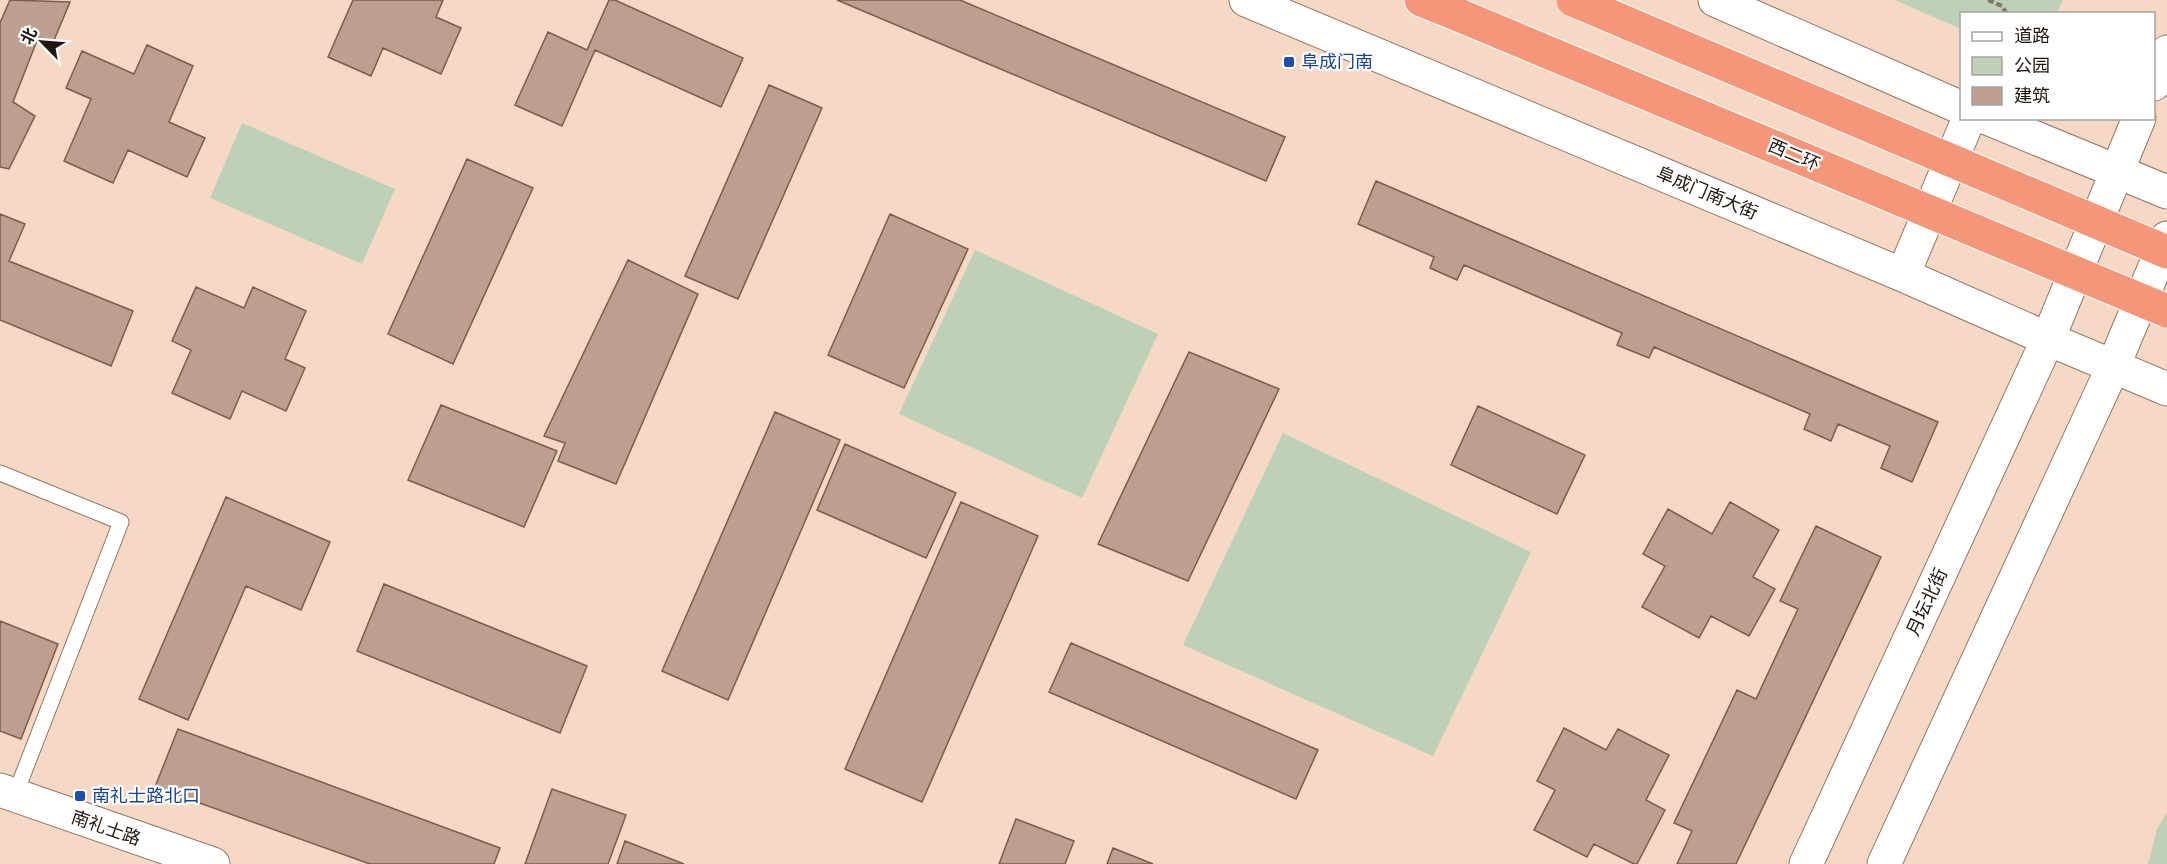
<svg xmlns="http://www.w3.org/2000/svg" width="2167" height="864" font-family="Inter,'Noto Sans SC',sans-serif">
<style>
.green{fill:#bdd0b8}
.building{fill:#bc9f8e;stroke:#785e4e;stroke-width:1.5}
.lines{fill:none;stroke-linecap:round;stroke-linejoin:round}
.lane-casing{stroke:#907663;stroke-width:17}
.secondary-casing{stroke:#907663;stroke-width:35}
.highway-casing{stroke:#fff;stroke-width:35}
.path{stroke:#877466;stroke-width:4;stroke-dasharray:6 3;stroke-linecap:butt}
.lane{stroke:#fff;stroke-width:15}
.secondary{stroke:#fff;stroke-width:33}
.highway{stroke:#f49679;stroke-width:33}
.highway-bridge-casing{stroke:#fff;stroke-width:35;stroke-linecap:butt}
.highway-bridge{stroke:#f49679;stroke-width:33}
.transit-dot{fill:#1a4fb4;stroke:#fff;stroke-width:2}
.labels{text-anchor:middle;stroke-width:4.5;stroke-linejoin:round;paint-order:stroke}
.transit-label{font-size:18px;fill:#164399;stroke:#fff;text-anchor:start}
.street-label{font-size:18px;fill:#20160f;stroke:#fff}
</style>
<rect width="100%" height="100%" fill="#f6d9c4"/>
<!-- green -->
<path class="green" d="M1895,0H2063L2057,13L1962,14L1961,29Z
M242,123L395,189L362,264L210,198Z
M975,250L1158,334L1082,498L899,414Z
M1283,433L1531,552L1433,756L1183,645Z
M2167,812V864H2148L2157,829Z"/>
<!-- building -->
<path class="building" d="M10,0L70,2L52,45L38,38L13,102L35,116L9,169L0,167V23Z
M353,0H443L436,17L461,28L441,74L383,48L371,76L328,57Z
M609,0H615L743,58L721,107L595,50L562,126L515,105L548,32L587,50Z
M837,0H960L1285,137L1266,181Z
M147,45L193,66L169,122L205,138L187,177L128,150L113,183L64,161L91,99L66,88L82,51L134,74Z
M769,85L822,108L738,299L685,276Z
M467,159L533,188L453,364L388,334Z
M1376,181L1938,422L1912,482L1881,468L1890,446L1838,424L1831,441L1804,429L1810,414L1654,347L1649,358L1617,345L1622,333L1464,265L1457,280L1430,268L1434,257L1358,224Z
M0,214L25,224L9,261L133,311L111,366L0,320Z
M890,214L968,249L904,388L828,355Z
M628,260L698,294L616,484L558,461L565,443L544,436Z
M196,287L244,308L253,287L306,311L285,359L305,368L286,411L242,391L230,419L172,393L191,350L172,341Z
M1189,352L1279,389L1188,581L1098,544Z
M441,405L557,451L524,527L408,480Z
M1478,406L1585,455L1557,514L1451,465Z
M775,412L840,440L728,700L662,671Z
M845,444L956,493L926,558L817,510Z
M226,497L330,542L301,610L246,586L188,720L139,699Z
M961,502L1038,536L922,802L845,769Z
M1730,502L1779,530L1753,577L1775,589L1749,636L1711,616L1699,638L1642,607L1665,566L1643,554L1668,509L1712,534Z
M1816,526L1881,557L1736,864H1677L1692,831L1674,823L1737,690L1756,699L1798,609L1780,601Z
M384,584L587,666L560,733L357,651Z
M0,621L58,644L21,739L0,731Z
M1071,643L1318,750L1296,799L1049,692Z
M1564,728L1606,750L1618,729L1669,755L1646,800L1665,810L1637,864H1634L1594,844L1587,857L1534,830L1555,790L1537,781Z
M178,729L500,848L494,864H370L155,787Z
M552,789L626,815L608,864H525Z
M1016,819L1074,841L1065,864H999Z
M625,841L684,864H617Z
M1113,848L1153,864H1107Z"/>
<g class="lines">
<defs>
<path id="lane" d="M0,473L121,522L15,795"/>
<path id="secondary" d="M1246,0L1903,275L2048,339L2167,389
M1715,0L1962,108
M2154,84L2167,52
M1987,118L2167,192
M1903,275L1969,118
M0,790L213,864
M1806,864L2048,339L2139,118
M1884,864L2113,367L2167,238"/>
<path id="highway" d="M1421,0L1461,16"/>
</defs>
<!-- lane casing -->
<use href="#lane" class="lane-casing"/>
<!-- secondary casing -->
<use href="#secondary" class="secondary-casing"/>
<!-- highway casing -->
<use href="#highway" class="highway-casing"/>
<!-- path -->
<path class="path" d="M1988,0L2002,6L2007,14"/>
<!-- lane -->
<use href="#lane" class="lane"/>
<!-- secondary -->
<use href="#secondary" class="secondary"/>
<!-- highway -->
<use href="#highway" class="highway"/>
<defs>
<path id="highway-bridge" d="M1573,0L2167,252
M1461,16L2167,311"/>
</defs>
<!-- highway-bridge casing -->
<use href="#highway-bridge" class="highway-bridge-casing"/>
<!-- highway-bridge -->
<use href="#highway-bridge" class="highway-bridge"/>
</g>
<!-- markers -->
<g class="transit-dot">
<rect x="1283" y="56" width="12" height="12" rx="3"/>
<rect x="74" y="790" width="12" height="12" rx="3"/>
</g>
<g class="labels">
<!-- transit labels -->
<g class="transit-label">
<text x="1301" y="68">阜成门南</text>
<text x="92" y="802">南礼士路北口</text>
</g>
<!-- street labels -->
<g class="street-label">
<text transform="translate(1794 155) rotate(23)" y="6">西二环</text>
<text transform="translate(1707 193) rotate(23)" y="6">阜成门南大街</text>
<text transform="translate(1927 602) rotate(-65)" y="6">月坛北街</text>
<text transform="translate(106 828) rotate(19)" y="6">南礼士路</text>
</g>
</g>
<!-- legend -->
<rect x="1960" y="12" width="195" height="108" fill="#ffffff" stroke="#a6a29f" stroke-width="1.5"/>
<rect x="1972" y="32" width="30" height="9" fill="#ffffff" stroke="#a6a29f" stroke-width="1.5"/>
<text x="2014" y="42" font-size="18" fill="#20160f">道路</text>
<rect x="1972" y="57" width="30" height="18" fill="#bdd0b8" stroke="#a6a29f" stroke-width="1.5"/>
<text x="2014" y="72" font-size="18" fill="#20160f">公园</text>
<rect x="1972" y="87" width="30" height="18" fill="#bc9f8e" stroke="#a6a29f" stroke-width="1.5"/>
<text x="2014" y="102" font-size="18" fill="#20160f">建筑</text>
<!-- north arrow -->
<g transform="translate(42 42) rotate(295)" stroke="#ffffff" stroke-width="4.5" paint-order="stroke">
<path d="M0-4.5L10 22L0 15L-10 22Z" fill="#20160f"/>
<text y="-9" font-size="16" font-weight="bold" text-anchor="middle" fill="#20160f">北</text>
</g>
</svg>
